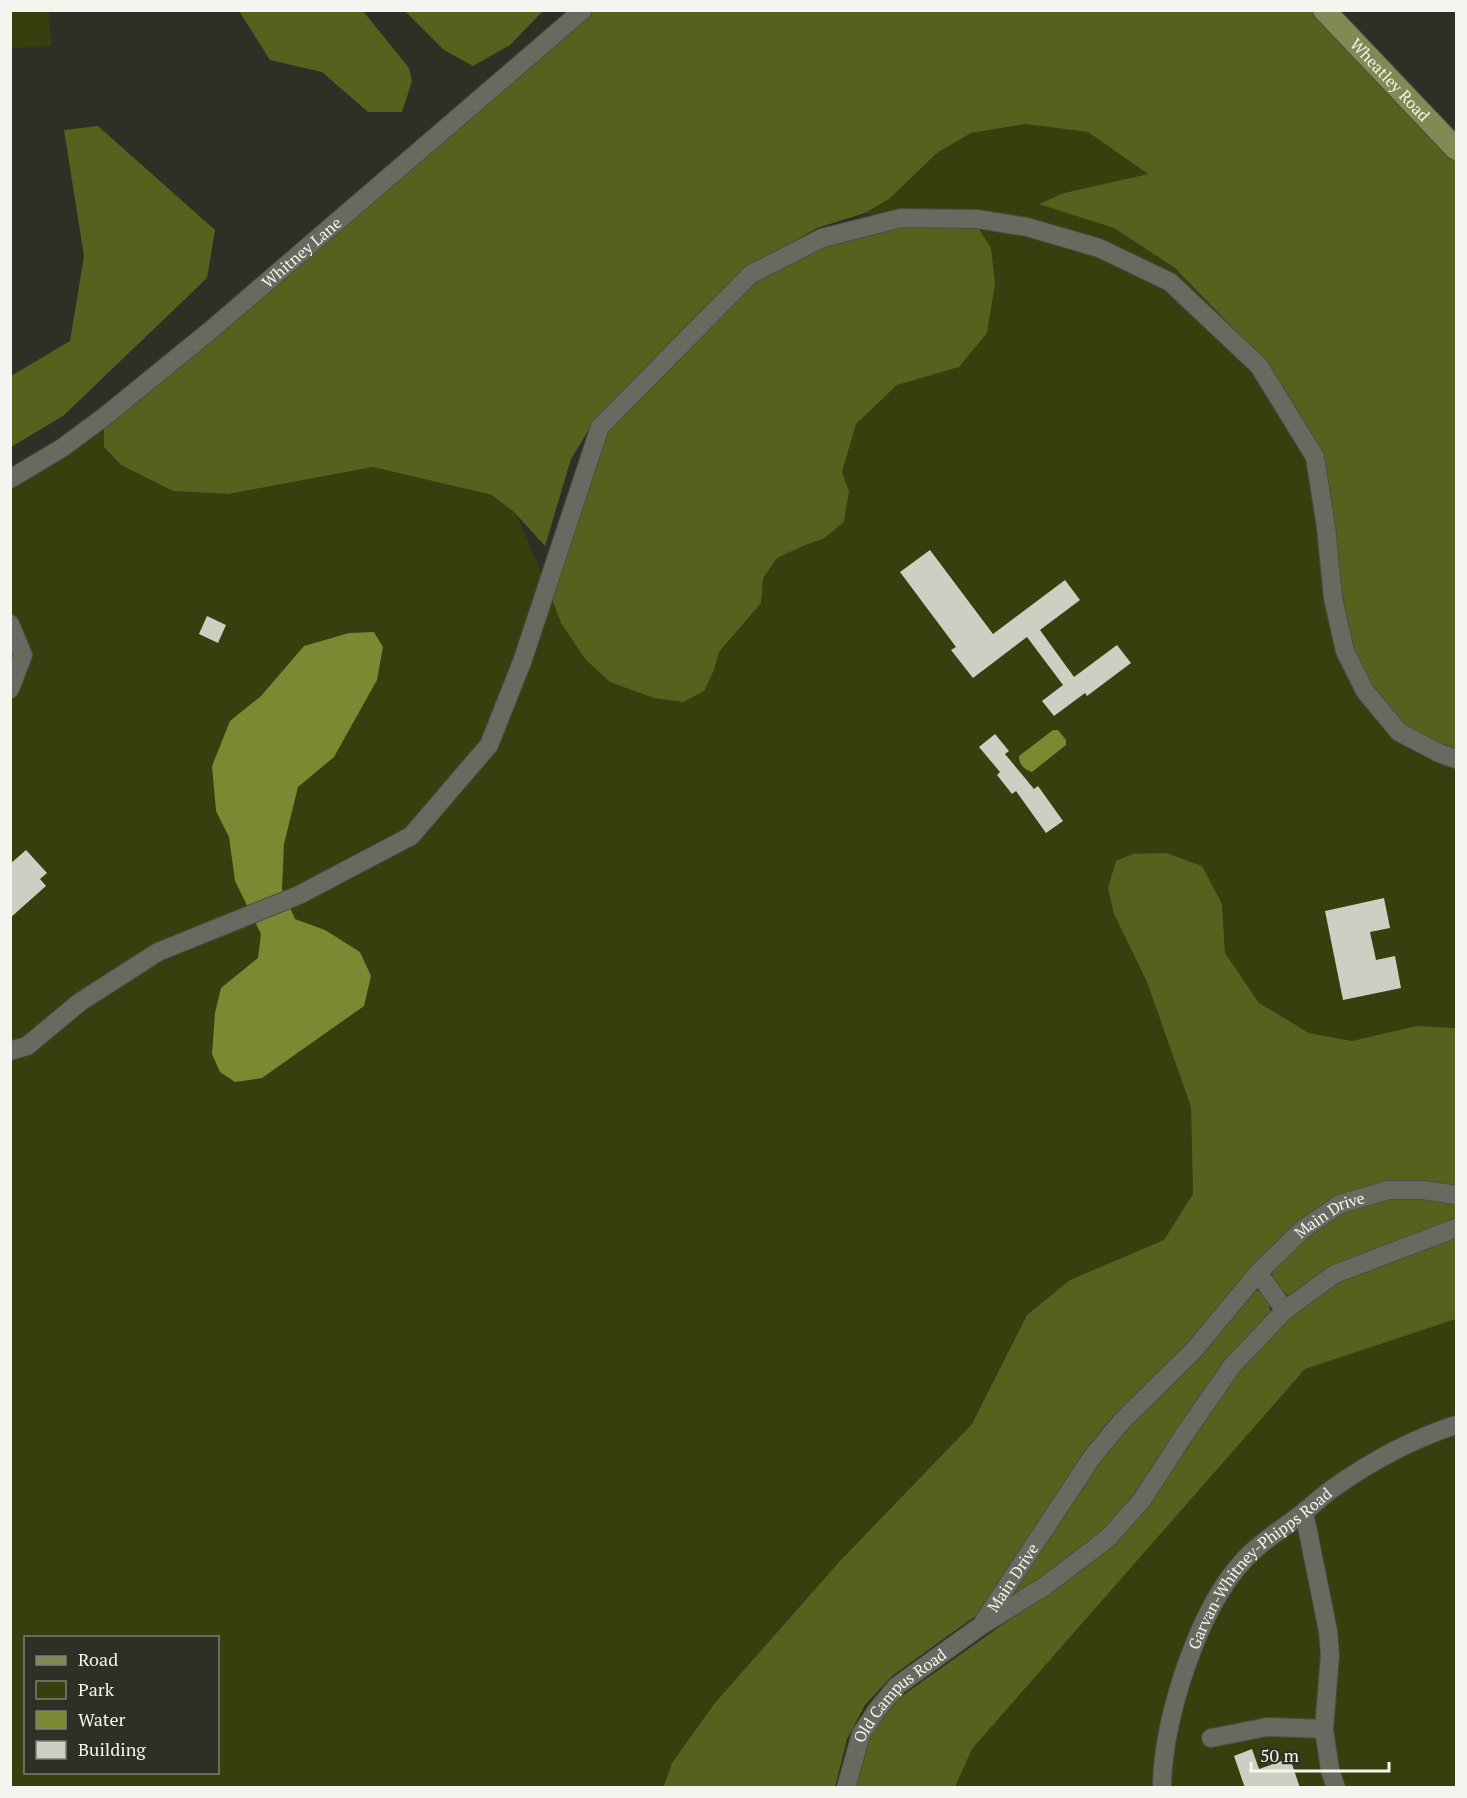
<svg xmlns="http://www.w3.org/2000/svg" width="1467" height="1798" font-family="'PT Serif',serif">
<style>
.green{fill:#383e0e;fill-rule:evenodd}
.forest{fill:#58601e}
.water{fill:#7d8832}
.building{fill:#cdcfc2}
.lines{fill:none;stroke-linecap:round;stroke-linejoin:round}
.minor-casing{stroke:#4b4d44;stroke-width:20}
.major-casing{stroke:#4b4d44;stroke-width:24}
.minor{stroke:#676a5e;stroke-width:18}
.major{stroke:#818a54;stroke-width:22}
.labels{text-anchor:middle;stroke-width:6;stroke-linejoin:round;paint-order:stroke}
.street-label{font-size:16px;fill:#f3f5ee;stroke:#2e3025}
</style>
<rect width="100%" height="100%" fill="#2e3025"/>
<!-- green -->
<path class="green" d="M11,10L49,11L51,46L11,48Z
M1025,124L1088,132L1148,174L1064,193L1040,204L1114,228L1175,268L1264,360L1456,754V1028L1416,1026L1352,1041L1309,1033L1259,1003L1225,953L1222,904L1114,914L1147,982L1191,1107L1193,1194L1164,1240L1126,1257L1027,1315L972,1424L839,1562L714,1704L672,1763L663,1787H11L10,479L104,417V447L121,465L173,491L228,494L373,467L492,495L514,512L523,529L561,623L714,670L719,652L761,603L763,578L777,558L805,545L823,539L849,491L842,472L856,424L897,385L959,367L987,333L995,284L991,248L905,223L865,213L889,199L937,153L971,133ZM26,1638H218V1772H26Z
M1456,1319V1787L955,1788L972,1749L1305,1369Z"/>
<!-- forest -->
<path class="forest" d="M239,11H363L409,68L412,81L402,112H368L322,72L270,60Z
M405,11H543L510,45L473,66L444,50Z
M583,11H1324L1456,146V754L1403,725L1369,682L1352,644L1338,593L1315,446L1264,360L1175,268L1114,228L1039,204L1064,193L1148,174L1088,132L1025,124L971,133L937,153L889,199L865,213L817,228L745,270L594,421L571,459L545,546L514,512L492,495L373,467L228,494L173,491L121,465L104,447V417Z
M98,126L215,230L207,278L63,416L11,447V376L70,341L84,256L64,130Z
M905,223L978,228L991,248L995,284L987,333L959,367L897,385L856,424L842,472L849,491L844,522L823,539L805,545L777,558L763,578L761,603L719,652L714,670L704,691L683,702L654,698L610,682L585,659L561,623L549,592L600,427L758,278L823,241Z
M1166,853L1202,866L1222,904L1225,953L1259,1003L1309,1033L1352,1041L1416,1026L1456,1028V1188L1428,1181H1388L1340,1194L1300,1226L1178,1358L1114,1415L1084,1451L981,1612L892,1676L865,1705L847,1739L835,1787L663,1788L672,1763L714,1704L839,1562L972,1424L1027,1315L1070,1280L1164,1240L1193,1194L1191,1107L1147,982L1114,914L1108,888L1116,861L1133,854Z
M1388,1192L1456,1198V1224L1295,1294L1288,1295C1277,1289 1271,1281 1272,1267L1333,1214Z
M1456,1235V1319L1305,1369L972,1749L955,1787L855,1788L867,1742L884,1715L902,1696L1051,1590L1098,1553L1222,1392L1292,1312L1335,1281L1379,1268Z
M1250,1290C1265,1290 1271,1300 1270,1314L1123,1514L1103,1535L997,1611L1113,1441Z"/>
<!-- water -->
<path class="water" d="M374,632L383,647L377,680L334,757L298,787L284,844L282,889L295,919L325,930L360,952L371,976L364,1006L262,1078L235,1082L220,1072L212,1054L215,1013L221,988L258,958L261,934L235,881L229,837L216,811L212,766L230,721L261,696L304,646L349,633Z
M1053,730H1058L1066,740V745L1032,772C1024,770 1019,764 1019,756Z"/>
<!-- building -->
<path class="building" d="M930,550L993,634L1065,580L1080,600L1040,630L1074,677L1117,645L1131,663L1087,696L1085,693L1054,716L1042,701L1063,685L1027,637L973,678L951,650L956,647L900,572Z
M207,616L226,625L218,643L199,634Z
M995,734L1009,751L1005,754L1034,789L1038,786L1063,821L1046,833L1016,791L1012,794L997,775L1000,772L979,747Z
M26,850L47,873L40,879L46,886L10,918V864Z
M1384,898L1390,928L1370,932L1376,960L1395,956L1401,988L1343,1000L1325,911Z
M1252,1749L1259,1769L1290,1758L1300,1788H1245L1234,1756Z"/>
<g class="lines">
<defs>
<g id="minor">
<path id="s1" d="M10,479L62,448L104,417L211,330L583,10"/>
<path d="M10,624L23,655L10,689"/>
<path d="M10,1051L27,1046L80,1002L158,952L299,895L411,836L489,745L522,662L600,427L751,274L822,238L901,218L977,219L1027,227L1099,248L1170,282L1259,366L1315,457L1326,527L1333,598L1345,651L1365,691L1399,732L1439,753L1456,759"/>
<path d="M1258,1273L1285,1310"/>
<path d="M1304,1512L1328,1631L1330,1655L1324,1729L1330,1770L1336,1788"/>
<path id="s2" d="M984,1621L1092,1457L1122,1421L1194,1350L1258,1273L1303,1229L1340,1204L1388,1190H1424L1456,1195"/>
<path d="M1211,1738L1267,1727L1324,1729"/>
<path id="s3" d="M846,1788L861,1734L877,1710L897,1686L982,1625L1045,1586L1108,1538L1142,1500L1184,1435L1232,1366L1285,1310L1335,1274L1456,1228"/>
<path id="s4" d="M1162,1788C1162,1721 1198,1609 1244,1560C1261,1541 1284,1528 1304,1512C1313,1505 1322,1496 1332,1489C1370,1462 1412,1439 1456,1425"/>
</g>
<g id="major">
<path id="s5" d="M1324,10L1456,149"/>
</g>
</defs>
<!-- minor casing -->
<use href="#minor" class="minor-casing"/>
<!-- major casing -->
<use href="#major" class="major-casing"/>
<!-- minor -->
<use href="#minor" class="minor"/>
<!-- major -->
<use href="#major" class="major"/>
</g>
<g class="labels">
<!-- street labels -->
<g class="street-label">
<text dy="6" stroke="none"><textPath href="#s5" startOffset="96">Wheatley Road</textPath></text>
<text dy="6" stroke="none"><textPath href="#s1" startOffset="370">Whitney Lane</textPath></text>
<text dy="6" stroke="none"><textPath href="#s2" startOffset="538">Main Drive</textPath></text>
<text dy="6" stroke="none"><textPath href="#s4" startOffset="250">Garvan-Whitney-Phipps Road</textPath></text>
<text dy="6" stroke="none"><textPath href="#s2" startOffset="52">Main Drive</textPath></text>
<text dy="6" stroke="none"><textPath href="#s3" startOffset="111">Old Campus Road</textPath></text>
</g>
</g>
<!-- border -->
<rect width="1467" height="1798" fill="none" stroke="#f3f5ee" stroke-width="24"/>
<!-- legend -->
<rect x="24" y="1636" width="195" height="138" fill="#2e3025" stroke="#7d7f75" stroke-width="1.5"/>
<rect x="36" y="1656" width="30" height="9" fill="#818a54" stroke="#7d7f75" stroke-width="1.5"/>
<text x="78" y="1666" font-size="18" fill="#f3f5ee">Road</text>
<rect x="36" y="1681" width="30" height="18" fill="#383e0e" stroke="#7d7f75" stroke-width="1.5"/>
<text x="78" y="1696" font-size="18" fill="#f3f5ee">Park</text>
<rect x="36" y="1711" width="30" height="18" fill="#7d8832" stroke="#7d7f75" stroke-width="1.5"/>
<text x="78" y="1726" font-size="18" fill="#f3f5ee">Water</text>
<rect x="36" y="1741" width="30" height="18" fill="#cdcfc2" stroke="#7d7f75" stroke-width="1.5"/>
<text x="78" y="1756" font-size="18" fill="#f3f5ee">Building</text>
<!-- scale -->
<path d="M1251 1762v9h138v-9" fill="none" stroke="#f3f5ee" stroke-width="3"/>
<text x="1260" y="1762" font-size="18" fill="#f3f5ee" stroke="#2e3025" stroke-width="4.5" paint-order="stroke">50 m</text>
</svg>
